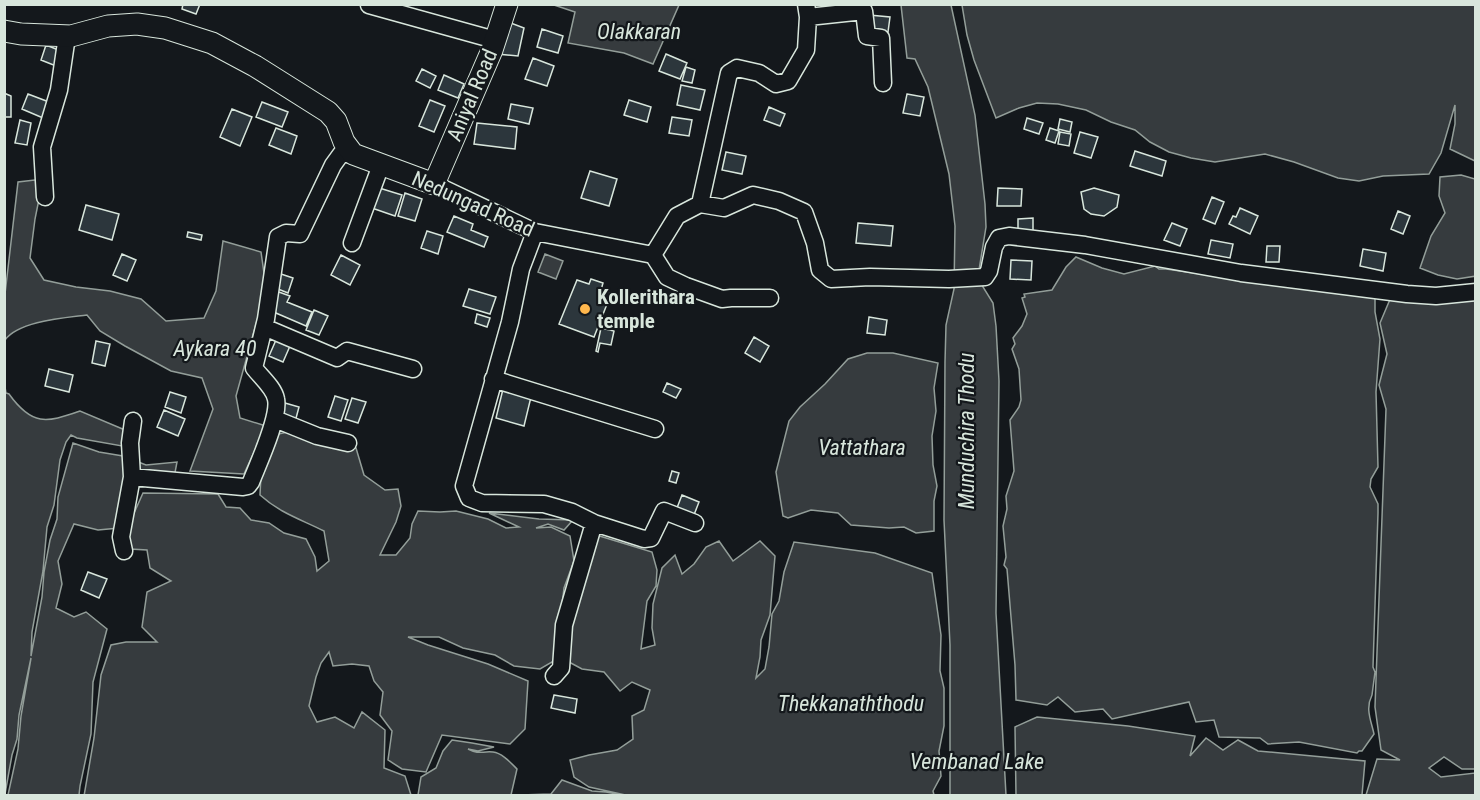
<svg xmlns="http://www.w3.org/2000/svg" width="1480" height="800" font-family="'Roboto Condensed',sans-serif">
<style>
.water{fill:#363b3e;stroke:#939e99;stroke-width:1.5}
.building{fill:#2c363c;stroke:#d8e6dc;stroke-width:1.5}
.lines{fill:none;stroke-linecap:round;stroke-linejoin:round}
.minor-casing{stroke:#d8e6dc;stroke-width:19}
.major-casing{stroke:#d8e6dc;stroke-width:23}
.minor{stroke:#14181c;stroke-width:16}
.major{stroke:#14181c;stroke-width:21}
.poi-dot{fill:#ffb74d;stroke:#14181c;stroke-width:2}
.labels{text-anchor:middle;stroke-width:4.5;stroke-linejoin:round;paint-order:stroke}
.street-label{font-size:21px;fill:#d8e6dc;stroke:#14181c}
.poi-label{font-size:21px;font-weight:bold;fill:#d8e6dc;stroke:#14181c;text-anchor:start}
.water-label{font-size:22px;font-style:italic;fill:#d8e6dc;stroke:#14181c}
</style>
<rect width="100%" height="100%" fill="#14181c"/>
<!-- water -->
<path class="water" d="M554,5L679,4V5L653,64L624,53L568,43L575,12Z
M901,5H951L975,115L985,204L986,227L979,270L983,287L993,303L996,326L999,381L996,613L1006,795H950V645L944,520L945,362L946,325L954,289L955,226L949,174L928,87L915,59L907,58Z
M962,5H1475V161L1450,149L1455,124V105L1441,153L1429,174L1383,176L1359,181L1338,178L1294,162L1265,154L1215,162L1191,158L1169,152L1150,142L1135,130L1111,122L1086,110L1058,104L1037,103L1019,108L996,118L974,60L967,35Z
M1461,175L1475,179L1476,276L1457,279L1438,275L1420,268L1431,236L1445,213L1439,196L1440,177Z
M43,179L35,219L30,258L44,280L76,287L110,291L141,299L166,321L204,318L216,291L223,241L261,252L265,280L261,306L236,396L240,418L266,426L244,474L190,471L213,409L202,378L171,371L125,346L100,331L87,315C64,318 19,321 5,340V294L18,182Z
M545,254L563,261L556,279L538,272Z
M1076,257L1102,268L1124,274L1155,266L1159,269H1166L1229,278L1375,292V312L1380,339L1376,392L1378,467L1371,479L1370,487L1378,504V513L1373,667L1375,672L1372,695C1365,709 1371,720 1374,734L1362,751H1359L1357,753L1299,742L1268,744L1260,738L1219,737L1214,720L1196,722L1189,702L1112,719L1103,709L1075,712L1058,697L1047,705L1016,700L1015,665L1007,569L1004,565L1006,557L1003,526L1007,509L1006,496L1014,471L1010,420L1019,407L1021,400L1019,369L1012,349L1015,344L1013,338L1022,326L1027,314L1022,298L1025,297L1024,294L1052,290L1066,267Z
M1391,297H1475V769H1462L1444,757L1429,768L1441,777L1475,773V795H1366L1377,759L1400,760L1381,750L1375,707L1386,409L1379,385L1387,354L1380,323Z
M867,353H893L938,363L934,388L936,411L932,436L933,465L937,486L934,501V531L916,533L904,527L889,528L851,525L838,513L811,510L788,518L783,516L776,472L789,421L800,407L825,384L848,359Z
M5,387L6,393L9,394C32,426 46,423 80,411L125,430L122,446L77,438L71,435L66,442L60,460L54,505L47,527L43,571L32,632L31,656L42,597L44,572L50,540L57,519L58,497L73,443L99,452L123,456L146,465L177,462L174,478L136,472L119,528L98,530L74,524L58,561L62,584L56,608L74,617L86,612L107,629L93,682L91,734L80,786L79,795H8L18,749L21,716L31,658L19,715L17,739L12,755L5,794Z
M292,431L334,445L356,448L364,475L385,490L398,489L401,506L396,522L380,555H396L410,538L412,524L418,511L440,512L456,511L488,519L506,528L519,527L489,513L539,519L573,520L564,530L548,524L536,528L551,527L570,536L574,561L564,588L561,614L593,534L652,552L657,570L656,586L647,601L641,649L655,645L652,628L653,604L662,568L675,555L682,574L694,564L706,547L719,541L733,561L760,541L775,556L770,615L761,640L760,657L756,678L765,669L769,647L772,614L779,601L784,572L794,542L875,553L932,573L941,635L940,671L944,688V726L939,751L941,776L933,791L934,795L630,796L589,787L574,777L570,760L589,755L617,750L633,739L632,716L644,710L650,690L632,682L620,691L604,672L582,669L569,662L557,659L540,669L514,666L495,655L463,648L439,637H408L428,645L488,664L528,681L525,729L510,744L442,735L426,772L402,769L388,760L392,731L380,715L383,692L374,681L369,666L352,664L333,666L329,652L321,663L316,677L309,706L317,722L335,717L354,728L362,712L385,730L384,768L405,776L411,795L84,796L94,738L101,675L111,645L126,642H157L142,627L147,592L171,581L150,568L147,550L130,549L126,531L143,493L218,494L226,507L240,508L251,520L269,523L284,533L306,539L315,557L317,571L329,561L324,531C300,519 280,513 260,495L261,475L274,435Z
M1037,717L1128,726L1195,736L1190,756L1206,738L1223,750L1238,740L1258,751L1365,761L1362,795H1016L1015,727Z
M452,740L472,743L494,747L478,751L468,749C480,755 481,751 493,752C502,753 510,762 517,769L511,795H418L421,777L436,768L443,751Z
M562,780L592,791L606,792L622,795H520L551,794Z"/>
<!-- building -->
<path class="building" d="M183,4H200L196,14L182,9Z
M869,15L890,17L888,32L867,30Z
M508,22L524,28L518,56L497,54Z
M542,29L563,36L558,53L537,47Z
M46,45L61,51L56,66L41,60Z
M666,54L687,63L680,79L659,71Z
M533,58L554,66L547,86L525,79Z
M686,67L695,70L692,83L682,81Z
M422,69L436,76L430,88L416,81Z
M444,75L464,84L458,98L438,90Z
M681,85L705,90L700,110L677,105Z
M4,93L11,96V117H4Z
M28,94L49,102L43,118L22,109Z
M907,94L924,97L920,116L903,113Z
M430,100L445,106L434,132L419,126Z
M629,100L651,107L647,122L624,115Z
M262,102L288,112L282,127L256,117Z
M511,104L533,108L529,124L508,119Z
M769,107L785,114L780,126L764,120Z
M232,109L252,117L240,146L220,137Z
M672,117L692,120L689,136L669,133Z
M1027,118L1043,123L1039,134L1024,129Z
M1060,119L1072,122L1070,132L1058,129Z
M20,120L31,123L27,145L15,143Z
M477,123L517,127L515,149L474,144Z
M276,128L297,136L291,154L269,145Z
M1050,128L1059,131L1055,143L1046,140Z
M1060,132L1071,134L1069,146L1058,144Z
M1080,132L1098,137L1091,158L1074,153Z
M1135,151L1166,161L1162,176L1130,166Z
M726,152L746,156L742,174L722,170Z
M590,171L617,179L609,206L581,198Z
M376,187L402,195L395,216L369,207Z
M998,188L1022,189L1021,206H997Z
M1094,188L1119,195L1117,207L1104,216L1091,214L1084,209L1081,192Z
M405,193L422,199L415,221L398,216Z
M1212,197L1224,202L1215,224L1203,219Z
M86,205L119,214L112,240L79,230Z
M1240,208L1258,216L1250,234L1229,224L1233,216L1236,217Z
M1398,211L1410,216L1403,234L1391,229Z
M454,216L473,224L471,230L488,237L484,247L447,232Z
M1033,218V231H1018V219Z
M858,223L893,226L891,246L856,243Z
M1172,223L1187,229L1180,246L1164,240Z
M427,231L443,236L438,254L421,248Z
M188,232L202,235L201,240L187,237Z
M1211,240L1233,244L1230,258L1208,254Z
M1267,246H1280L1279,262H1266Z
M1363,249L1386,253L1383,271L1360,266Z
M122,254L136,260L127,281L113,275Z
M341,255L360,265L350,285L331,275Z
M1011,260L1032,261L1031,280L1010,279Z
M278,273L293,278L288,293L273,287Z
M591,279L603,283L601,290L611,294L594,337L559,324L577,280L589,284Z
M469,289L496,297L490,314L463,306Z
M276,291L290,296L287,302L312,312L306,326L269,310Z
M314,310L328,316L319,335L306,330Z
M477,314L490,318L487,327L475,323Z
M869,317L887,320L885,335L867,333Z
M601,328L614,331L611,345L600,343L598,352L596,351Z
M754,337L769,346L760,362L745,353Z
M276,340L290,346L283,362L269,356Z
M96,341L110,344L105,366L92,363Z
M49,369L73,375L69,392L45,386Z
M667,383L681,389L676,398L663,392Z
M503,389L531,397L524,426L496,418Z
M170,392L186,397L181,413L165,407Z
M335,396L348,400L341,421L328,417Z
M352,398L366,402L358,423L345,419Z
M285,403L299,407L295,422L281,418Z
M164,410L185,419L178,436L157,427Z
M672,471L679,473L676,483L669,481Z
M682,495L699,502L692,520L675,513Z
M88,572L107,579L99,598L81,590Z
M554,695L577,699L575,713L551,708Z"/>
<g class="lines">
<defs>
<path id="minor" d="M369,5L495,40
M808,17L864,11L867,36L881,38L883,83
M434,184L535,232L653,255L677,216L700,204L724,208L753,195L779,201L804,212L815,243L820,270L831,279L870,277L949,279L985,277L989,271L994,247L999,238L1009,236L1085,245L1241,273L1407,294L1436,296L1476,292
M45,197L42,147L59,90L67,36
M700,204L729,73L737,68L759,73L776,84L788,81L806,50L808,17L806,4
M535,232L521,269L510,322L464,486L469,498L482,503L544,504L572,512L594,523L644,539L651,538L664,511L695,523
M352,243L381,165
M653,255L667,277L686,286L722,299L731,298H770
M264,327L337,358L347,351L413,369
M493,379L655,429
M275,419L317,436L348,443
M132,477L243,487L248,486L251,482C258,464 280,417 276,399C274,388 261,377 254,368L266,319L278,237L286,233L300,234L333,165L341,154H353
M124,551L121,537L132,477L130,443L133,421
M554,676L561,668L564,625L594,523"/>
<path id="major" d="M4,31L21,34L71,36L108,26L137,24L165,28L212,43L255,66L328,112L336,121L344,142L353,154L434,184L492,50L507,4"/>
</defs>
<!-- minor casing -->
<use href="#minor" class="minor-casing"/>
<!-- major casing -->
<use href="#major" class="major-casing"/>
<!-- minor -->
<use href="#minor" class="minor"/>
<!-- major -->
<use href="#major" class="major"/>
</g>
<!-- markers -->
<circle class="poi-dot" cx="585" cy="309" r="6"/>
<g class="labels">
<!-- street labels -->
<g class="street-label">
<text transform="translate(472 95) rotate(-67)" y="7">Aniyal Road</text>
<text transform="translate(473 204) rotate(24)" y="7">Nedungad Road</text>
</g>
<!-- poi labels -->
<g class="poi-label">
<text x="597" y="304">Kollerithara<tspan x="597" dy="24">temple</tspan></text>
</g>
<!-- water labels -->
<g class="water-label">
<text x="639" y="39">Olakkaran</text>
<text x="215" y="356">Aykara 40</text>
<text transform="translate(966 431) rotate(-90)" y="8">Munduchira Thodu</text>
<text x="862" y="455">Vattathara</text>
<text x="851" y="711">Thekkanaththodu</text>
<text x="977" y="769">Vembanad Lake</text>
</g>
</g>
<!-- border -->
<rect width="1480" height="800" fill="none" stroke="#d8e6dc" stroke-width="12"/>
</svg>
